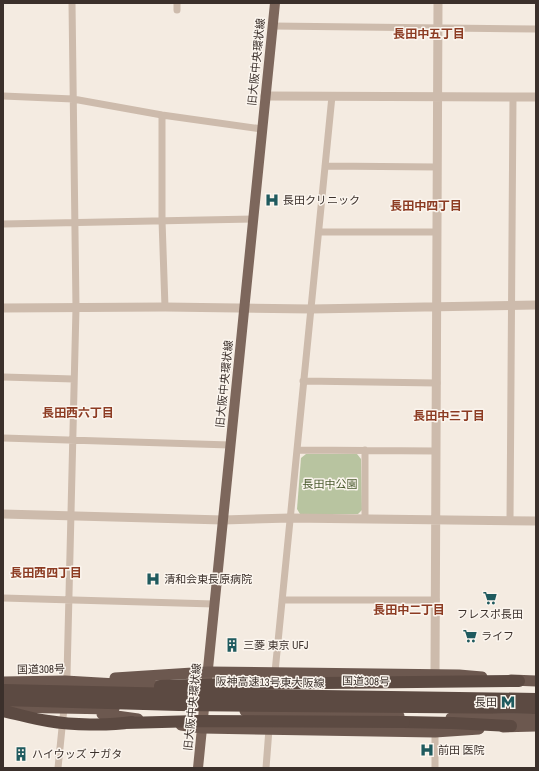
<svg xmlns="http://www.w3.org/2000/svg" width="539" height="771" font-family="'Archivo Narrow','Noto Sans JP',sans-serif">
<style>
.green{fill:#b8c4a0}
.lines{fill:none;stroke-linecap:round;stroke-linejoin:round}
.minor{stroke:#cdbbac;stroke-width:7}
.tertiary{stroke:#cdbbac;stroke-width:9}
.primary{stroke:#7d675c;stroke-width:10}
.trunk{stroke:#6c584f;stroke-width:11}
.motorway{stroke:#5c4a42;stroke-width:12}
.motorway-bridge{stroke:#5c4a42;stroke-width:12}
.labels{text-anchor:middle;stroke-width:3;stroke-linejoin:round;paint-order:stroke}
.street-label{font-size:11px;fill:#3b302b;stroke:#fbf5ee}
.poi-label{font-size:11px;fill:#3b302b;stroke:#fbf5ee;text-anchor:start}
.park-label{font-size:11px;fill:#4a5a2e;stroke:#fbf5ee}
.neighbourhood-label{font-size:12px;font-weight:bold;fill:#8c3b22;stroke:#fbf5ee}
</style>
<rect width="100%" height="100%" fill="#f4ebe1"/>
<!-- green -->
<path class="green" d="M306,454H357L361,459L362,510L358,514H300L297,509L301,458Z"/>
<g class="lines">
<!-- minor -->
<path class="minor" d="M177,3V10
M272,26L536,29
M3,96L73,99L162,115L262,129
M162,115V220L165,307
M325,166L437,167
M3,224L253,219
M319,232H437
M3,377L74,379
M303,381L437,383
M3,438L230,445
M297,450L436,451
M365,450V519
M510,520L513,97
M3,598L214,604
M282,600H436
M275,672L332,96
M65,681L67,676L76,308L72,3
M58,768L64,708
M266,768L269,729
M435,768V732"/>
<!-- tertiary -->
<path class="tertiary" d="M265,96L536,97
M3,308L165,307L311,309L536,305
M3,514L223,520L290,518L536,521
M435,674L438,3"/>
<!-- primary -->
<path class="primary" d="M198,768L275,3"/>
<!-- trunk -->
<path class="trunk" d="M115,678L208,672L459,675L482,677
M511,680L536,681
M3,682L65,681L168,687
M3,707L114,709
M245,711L399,716
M102,714L138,719
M451,718L536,719
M181,725L202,728L435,732L479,729
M503,727L536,726"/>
<!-- motorway -->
<path class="motorway" d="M225,684L519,681
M404,722L452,723L511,726"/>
<!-- motorway-bridge -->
<path class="motorway-bridge" d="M160,686L225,684
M3,690L179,694L536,699
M3,700L179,705L536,708
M3,711C18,714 33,719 48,721C72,725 108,726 132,722
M125,723L198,721L404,722"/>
</g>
<!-- icons -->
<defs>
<symbol id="hospital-bare" viewBox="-9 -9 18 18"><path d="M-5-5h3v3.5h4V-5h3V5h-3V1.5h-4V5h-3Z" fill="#1f5a5e" stroke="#fbf5ee" stroke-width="2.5" paint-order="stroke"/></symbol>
<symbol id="supermarket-bare" viewBox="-9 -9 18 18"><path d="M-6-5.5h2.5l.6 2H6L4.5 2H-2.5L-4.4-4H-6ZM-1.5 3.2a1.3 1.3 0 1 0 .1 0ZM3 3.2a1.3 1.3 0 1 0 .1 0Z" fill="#1f5a5e" stroke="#fbf5ee" stroke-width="2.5" paint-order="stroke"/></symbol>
<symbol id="building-bare" viewBox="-9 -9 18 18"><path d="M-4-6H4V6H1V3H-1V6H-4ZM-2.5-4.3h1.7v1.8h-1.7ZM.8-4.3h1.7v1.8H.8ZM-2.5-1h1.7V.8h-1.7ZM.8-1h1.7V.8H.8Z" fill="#1f5a5e" stroke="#fbf5ee" stroke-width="2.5" paint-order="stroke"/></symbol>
<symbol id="metro-bare" viewBox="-9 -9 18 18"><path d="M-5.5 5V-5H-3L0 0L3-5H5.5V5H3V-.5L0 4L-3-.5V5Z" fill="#1f5a5e" stroke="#fbf5ee" stroke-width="2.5" paint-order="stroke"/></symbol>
</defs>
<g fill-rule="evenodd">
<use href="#hospital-bare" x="262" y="190" width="20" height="20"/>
<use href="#hospital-bare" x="143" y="569" width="20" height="20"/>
<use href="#supermarket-bare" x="480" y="588" width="20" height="20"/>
<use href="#supermarket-bare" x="460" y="626" width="20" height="20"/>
<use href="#building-bare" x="222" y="635" width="20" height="20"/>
<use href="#metro-bare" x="498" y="692" width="20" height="20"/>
<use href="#hospital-bare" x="417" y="740" width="20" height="20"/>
<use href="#building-bare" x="11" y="744" width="20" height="20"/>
</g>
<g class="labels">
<!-- street labels -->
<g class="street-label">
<text transform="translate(256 62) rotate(-84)" y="4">旧大阪中央環状線</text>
<text transform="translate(224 384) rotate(-84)" y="4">旧大阪中央環状線</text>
<text transform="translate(41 669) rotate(-1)" y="4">国道308号</text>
<text transform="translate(366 681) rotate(1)" y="4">国道308号</text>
<text transform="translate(270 682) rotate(1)" y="4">阪神高速13号東大阪線</text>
<text transform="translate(192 707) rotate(-84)" y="4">旧大阪中央環状線</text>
</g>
<!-- poi labels -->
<g class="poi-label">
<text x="283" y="204">長田クリニック</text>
<text x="164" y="583">清和会東長原病院</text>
<text x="490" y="618" text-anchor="middle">フレスポ長田</text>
<text x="481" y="640">ライフ</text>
<text x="243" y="649">三菱 東京 UFJ</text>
<text x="497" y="706" text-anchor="end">長田</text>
<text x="438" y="754">前田 医院</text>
<text x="32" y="758">ハイウッズ ナガタ</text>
</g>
<!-- park labels -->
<g class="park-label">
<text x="330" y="488">長田中公園</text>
</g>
<!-- neighbourhood labels -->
<g class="neighbourhood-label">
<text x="429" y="38">長田中五丁目</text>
<text x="426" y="210">長田中四丁目</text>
<text x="78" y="417">長田西六丁目</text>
<text x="449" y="420">長田中三丁目</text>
<text x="46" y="577">長田西四丁目</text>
<text x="409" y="614">長田中二丁目</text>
</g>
</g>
<!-- border -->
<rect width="539" height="771" fill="none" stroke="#3b302b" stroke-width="8"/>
</svg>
